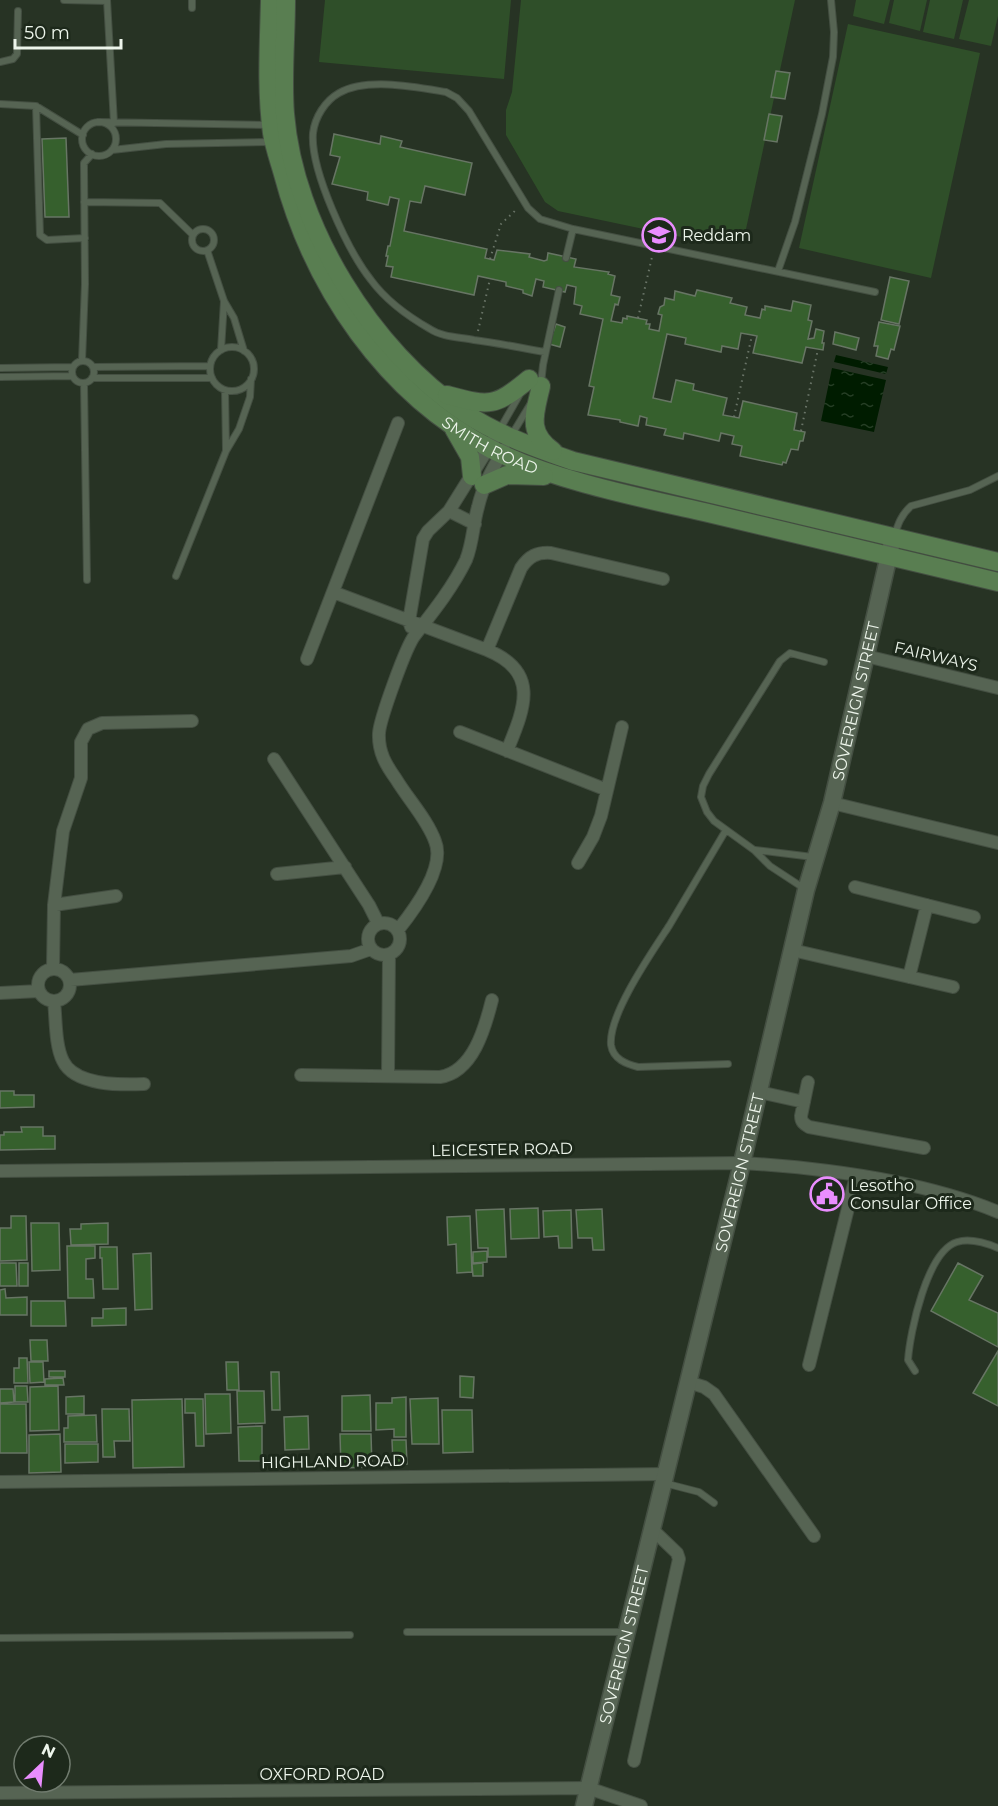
<svg xmlns="http://www.w3.org/2000/svg" width="998" height="1806" font-family="Montserrat,sans-serif">
<style>
.garden{fill:#2f4f29}
.water{fill:url(#water-ripples)}
.building{fill:#36602d;stroke:#677564;stroke-width:1.5}
.lines{fill:none;stroke-linecap:round;stroke-linejoin:round}
.service-casing{stroke:#444f42;stroke-width:8}
.minor-casing{stroke:#444f42;stroke-width:14}
.tertiary-casing{stroke:#444f42;stroke-width:19}
.secondary-casing{stroke:#444f42;stroke-width:20}
.path{stroke:#6a7568;stroke-width:2;stroke-dasharray:1.5 4.5;stroke-linecap:butt}
.service{stroke:#566453;stroke-width:6}
.minor{stroke:#566453;stroke-width:12}
.tertiary{stroke:#566453;stroke-width:16}
.secondary{stroke:#597e51;stroke-width:18}
.labels{text-anchor:middle;stroke-width:6;stroke-linejoin:round;paint-order:stroke}
.poi-label{font-size:16px;fill:#edf5eb;stroke:#1d291b;text-anchor:start}
.street-label{font-size:16px;fill:#edf5eb;stroke:#1d291b}
</style>
<defs>
<pattern id="water-ripples" width="26" height="14" patternUnits="userSpaceOnUse" patternTransform="scale(1.5)"><rect width="26" height="14" fill="#001c00"/><path d="M2 4q2-2 4 0t4 0M15 11q2-2 4 0t4 0" fill="none" stroke="#263e25"/></pattern>
</defs>
<rect width="100%" height="100%" fill="#273324"/>
<!-- garden -->
<path class="garden" d="M325,0H511L504,79L319,62Z
M521,0H795L746,229C725,241 716,237 693,232L691,239L558,211L545,202L506,135V110L512,92Z
M856,0H890L884,24L853,16Z
M894,0H927L920,31L889,23Z
M930,0H963L954,39L923,32Z
M969,0H998V16L991,46L959,39Z
M848,24L980,53L931,278L799,248Z"/>
<!-- water -->
<path class="water" d="M836,355L888,367L886,374L834,362Z
M832,368L886,380L874,432L821,421Z"/>
<!-- building -->
<path class="building" d="M776,71L790,73L785,99L771,97Z
M769,114L782,116L777,142L764,140Z
M334,134L380,144L381,136L402,141L400,147L472,163L465,195L425,186L421,203L410,201L404,231L487,249L485,258L494,260L497,250L530,254L529,257L544,261L547,260L548,253L576,259L574,267L609,272L608,274L615,276L611,295L620,297L618,305L615,304L611,321L622,323L623,318L627,319V316L647,320L646,324H650L649,329L659,331L662,315L658,314L660,307L664,305L665,298L674,300L675,291L695,296L697,290L732,298L730,303L747,307L745,315L760,318L762,309L765,310V306L791,311L793,301L811,305L808,320L812,321L808,339L814,338L816,329L824,331L822,343H824L823,350L806,347L802,363L753,353L757,336L752,335L741,333L738,349L722,346L721,352L685,344L686,338L667,334L653,398L671,402L676,380L694,384L693,390L727,398L723,415L739,418L743,401L797,413L794,430L805,432L803,441H800L798,450L791,449L786,463L783,462L782,465L740,456L742,446L732,444L734,436L721,433L719,441L684,433L683,439L664,435L666,429L646,425L647,418L640,416L638,426L620,422V420L588,415L594,387L589,386L603,319L580,314L582,306L574,304L576,287L567,285L565,292L543,287L544,281L536,279L532,296L523,293V290L506,286V282L478,276L474,295L391,277L393,267L386,266L388,256H386L388,246H390L399,199L390,197L388,205L367,200L368,192L332,184L340,157L330,155Z
M66,138L69,217H45L42,139Z
M890,277L909,281L899,324L881,320Z
M879,322L900,326L894,350L891,349L888,359L876,356L878,346H874Z
M556,324L565,327L560,347L549,344Z
M835,332L859,338L856,350L833,344Z
M0,1091H14V1095H34V1107L0,1108Z
M21,1127H43V1136H55V1149L0,1150V1135H4V1132H22Z
M538,1208L539,1238L511,1239L510,1209Z
M504,1209L506,1257H488V1248H478L476,1210Z
M602,1209L604,1250H593L592,1238H578L576,1210Z
M571,1210L572,1248H559L558,1236L544,1237L543,1211Z
M11,1216H26L27,1260L0,1261V1228H11Z
M470,1216L472,1272L457,1273L456,1244L448,1245L447,1217Z
M31,1223H59L60,1270L32,1271Z
M108,1223V1244L71,1245L70,1229H81V1224Z
M67,1246H95V1258L86,1259V1279H93L94,1298H68Z
M100,1247H117L118,1289H103L102,1258H100Z
M487,1251V1262L473,1263V1252Z
M151,1253L152,1309L135,1310L133,1254Z
M0,1263H16L17,1286H0Z
M19,1263H28V1286H19Z
M483,1263V1276H473L472,1264Z
M958,1263L983,1276L969,1300L998,1313V1347L931,1311Z
M5,1289L6,1298L27,1297V1315H0V1290Z
M31,1301H65L66,1326H31Z
M126,1308V1325L92,1326V1318H103V1309Z
M30,1340H47L48,1361H31Z
M998,1351V1406L973,1393Z
M19,1358H27L28,1383H14V1368H19Z
M29,1362H43L44,1382L30,1383Z
M226,1362H238L239,1390H227Z
M49,1371H65V1377H49Z
M271,1372H279L280,1410H272Z
M460,1376L474,1377L473,1398L460,1397Z
M63,1378L64,1385H45V1379Z
M15,1386H27L28,1402H15Z
M58,1386L59,1430L30,1431V1387Z
M0,1389H13L14,1402L0,1403Z
M237,1391H264L265,1423L238,1424Z
M205,1394H230L231,1433L206,1434Z
M370,1395L371,1431H342V1396Z
M84,1396V1414H66V1397Z
M406,1397V1437H394V1429L376,1430V1403H392V1398Z
M438,1398L439,1444H412L410,1399Z
M182,1399L184,1467L133,1468L132,1400Z
M185,1399H203L204,1446H196L195,1413H185Z
M0,1404H26L27,1453H0Z
M102,1409H129L130,1441H114L115,1457H103Z
M442,1410H472L473,1452L443,1453Z
M96,1415L97,1442H64V1428H68V1416Z
M308,1416L309,1449L285,1450L284,1417Z
M262,1426V1461H239L238,1427Z
M60,1434L61,1472L29,1473V1435Z
M340,1434H371L372,1467L341,1468Z
M392,1440H406L407,1464H393Z
M65,1444H98V1462L65,1463Z"/>
<g class="lines">
<defs>
<path id="service" d="M64,0L107,1
M107,0L114,123
M192,0V8
M0,62L13,59L17,54L18,11
M0,104L36,106L83,135
M36,106L40,235L47,240L85,238
M98,122L269,125
M82 139a17 17 0 1 1 34 0a17 17 0 1 1-34 0Z
M112,150L166,144L271,142
M84,202L160,203L193,235
M192 240a11 11 0 1 1 22 0a11 11 0 1 1-22 0Z
M207,250L224,301L234,318L244,351
M566,258L573,229
M778,271L795,222L822,114L833,57L834,32L831,0
M210 369a22 22 0 1 1 44 0a22 22 0 1 1-44 0Z
M221,350L224,301
M545,352C521,348 498,343 474,340C459,337 442,337 430,329C409,317 385,299 371,280C348,251 310,170 313,133C315,117 325,101 339,93C367,77 416,87 446,92L457,98L469,111L528,208L540,219L573,229L875,292
M72 372a11 11 0 1 1 22 0a11 11 0 1 1-22 0Z
M82,361L85,284L84,167V163L92,154
M93,367L210,366
M0,368L73,367
M0,377L72,376
M92,378H212
M84,383L87,580
M541,384L543,365L559,290
M225,390L226,450
M500,429L520,394
M511,436L531,403
M894,537C898,524 901,515 911,506L970,490L998,476
M176,576L226,451L239,429L250,397L251,379
M726,830C707,862 688,894 669,926C652,952 608,1015 611,1045C613,1059 626,1064 638,1067L728,1064
M755,850L813,857
M805,889L770,866L754,850L714,821L707,812L701,797L703,786L709,774L780,661L790,653L824,662
M915,1371L908,1360C910,1332 927,1251 957,1242C970,1238 986,1243 998,1248
M664,1483L699,1492L714,1503
M407,1632H624
M0,1638L350,1635"/>
<path id="minor" d="M449,511L475,524
M333,592L487,650C541,672 524,709 507,751
M411,627L409,621L423,539L428,531L449,511L499,431
M487,650L521,568C529,556 537,552 551,553L663,579
M866,656L998,688
M307,659L398,423
M460,732L607,790
M274,759L369,905L378,923
M832,803L998,843
M578,863L593,837L601,816L622,727
M277,874L345,867
M855,887L974,917
M54,905L116,896
M368 939a16 16 0 1 1 32 0a16 16 0 1 1-32 0Z
M398,930C414,910 446,867 435,841C427,819 408,799 396,779C386,765 378,752 379,733C380,719 406,646 415,635C433,612 453,587 466,560C473,543 473,524 478,507C483,485 493,468 504,449
M792,950L953,987
M53,968L54,905L63,831L81,778V742L88,729L102,723L192,721
M38 985a16 16 0 1 1 32 0a16 16 0 1 1-32 0Z
M909,977L927,905
M70,980L351,956L371,949
M0,993L39,991
M54,1001C56,1018 55,1046 63,1061C75,1086 121,1085 144,1084
M301,1075L440,1077C473,1072 485,1028 492,1000
M388,1076L389,954
M808,1082L801,1116C801,1122 804,1124 809,1127L924,1148
M759,1092L804,1102
M0,1171L742,1163C824,1168 922,1181 998,1212
M809,1365L856,1176
M688,1382L704,1387L714,1394L814,1536
M0,1482L666,1474
M634,1761L679,1559L677,1553L653,1530
M0,1793L588,1788L641,1806"/>
<g id="tertiary">
<path id="s1" d="M584,1806L742,1163L806,890L832,803L892,542"/>
</g>
<g id="secondary">
<path id="s2" d="M270,0C269,43 266,89 272,133C274,146 279,160 283,174C313,287 385,394 491,449C552,480 637,497 704,512C802,535 900,558 998,582"/>
<path d="M286,0C286,37 282,77 285,114C294,226 372,351 465,413C498,435 536,448 573,461L998,562"/>
<path d="M541,386C535,413 526,432 553,451"/>
<path d="M447,395C489,406 494,408 529,379"/>
<path d="M454,429L470,457L472,476"/>
<path d="M484,485L507,475L544,476"/>
</g>
</defs>
<!-- service casing -->
<use href="#service" class="service-casing"/>
<!-- minor casing -->
<use href="#minor" class="minor-casing"/>
<!-- tertiary casing -->
<use href="#tertiary" class="tertiary-casing"/>
<!-- secondary casing -->
<use href="#secondary" class="secondary-casing"/>
<!-- path -->
<path class="path" d="M490,259L501,224L518,208
M638,318L652,257
M478,331L490,279
M734,417L752,335
M801,431L818,349"/>
<!-- service -->
<use href="#service" class="service"/>
<!-- minor -->
<use href="#minor" class="minor"/>
<!-- tertiary -->
<use href="#tertiary" class="tertiary"/>
<!-- secondary -->
<use href="#secondary" class="secondary"/>
</g>
<!-- icons -->
<defs>
<symbol id="school-ring" viewBox="-11 -11 22 22"><circle r="9.5" fill="#1d291b" stroke="#e98dfe" stroke-width="1.5"/><path d="M0-5L7-2L0 1L-7-2ZM-4 1L0 2.5L4 1V4Q0 6-4 4Z" fill="#e98dfe"/></symbol>
<symbol id="civic-ring" viewBox="-11 -11 22 22"><circle r="9.5" fill="#1d291b" stroke="#e98dfe" stroke-width="1.5"/><path d="M-.6-6.5H3V-4.5H.6V-3L4-1V1h2V6H-6V1h2V-1L-.6-3ZM-1.2 2.5V6h2.4V2.5Z" fill="#e98dfe"/></symbol>
</defs>
<g fill-rule="evenodd">
<use href="#school-ring" x="640" y="216" width="38" height="38"/>
<use href="#civic-ring" x="808" y="1175" width="38" height="38"/>
</g>
<g class="labels">
<!-- poi labels -->
<g class="poi-label">
<text x="682" y="241">Reddam</text>
<text x="850" y="1191">Lesotho<tspan x="850" dy="18">Consular Office</tspan></text>
</g>
<!-- street labels -->
<g class="street-label">
<text dy="6" stroke="none"><textPath href="#s2" startOffset="528">SMITH ROAD</textPath></text>
<text transform="translate(936 656) rotate(13)" y="6">FAIRWAYS</text>
<text dy="6" stroke="none"><textPath href="#s1" startOffset="1138">SOVEREIGN STREET</textPath></text>
<text transform="translate(502 1149) rotate(-1)" y="6">LEICESTER ROAD</text>
<text dy="6" stroke="none"><textPath href="#s1" startOffset="652">SOVEREIGN STREET</textPath></text>
<text transform="translate(333 1461) rotate(-1)" y="6">HIGHLAND ROAD</text>
<text dy="6" stroke="none"><textPath href="#s1" startOffset="166">SOVEREIGN STREET</textPath></text>
<text x="322" y="1780">OXFORD ROAD</text>
</g>
</g>
<!-- north arrow -->
<g transform="translate(42 1764) rotate(26)"><circle r="28" fill="#1d291b" stroke="#707b6e" stroke-width="1.5"/>
<path d="M0-4.5L10 22L0 15L-10 22Z" fill="#e98dfe"/>
<text y="-9" font-size="16" font-weight="bold" text-anchor="middle" fill="#edf5eb">N</text>
</g>
<!-- scale -->
<path d="M15 39v9h106v-9" fill="none" stroke="#edf5eb" stroke-width="3"/>
<text x="24" y="39" font-size="18" fill="#edf5eb" stroke="#1d291b" stroke-width="4.5" paint-order="stroke">50 m</text>
</svg>
